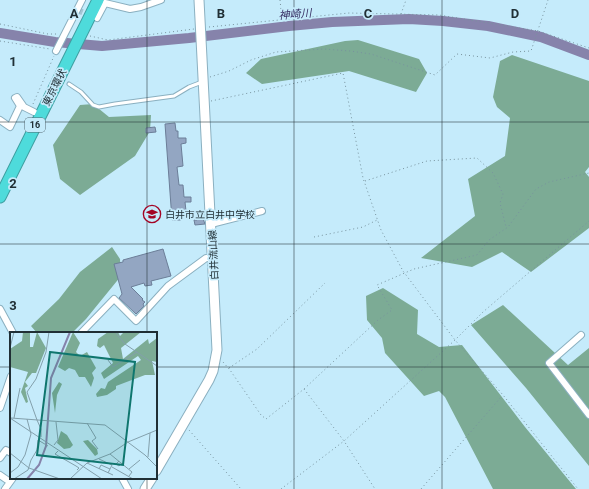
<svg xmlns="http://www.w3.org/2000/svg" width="589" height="489" font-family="Roboto,'Noto Sans JP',sans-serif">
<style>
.forest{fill:#7cab95}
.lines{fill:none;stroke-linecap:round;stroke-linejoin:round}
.river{stroke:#8683ab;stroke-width:10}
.building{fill:#93a6c2;stroke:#6c7e98}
.street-tunnel{stroke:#a4c5d3;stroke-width:6;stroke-dasharray:6 3;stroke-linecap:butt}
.lane-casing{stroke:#8bb0c0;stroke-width:5}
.street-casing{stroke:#8bb0c0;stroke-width:8}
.secondary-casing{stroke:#8bb0c0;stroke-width:11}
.highway-casing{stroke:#3e9fa1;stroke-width:13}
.path{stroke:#78939e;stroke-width:1;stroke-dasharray:1 3;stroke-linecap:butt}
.lane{stroke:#fff;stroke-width:3}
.street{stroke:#fff;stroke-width:6}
.secondary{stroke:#fff;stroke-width:9}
.highway{stroke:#4edbdb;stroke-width:11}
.grid{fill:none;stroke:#202f35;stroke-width:1;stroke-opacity:0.55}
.labels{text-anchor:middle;stroke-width:3.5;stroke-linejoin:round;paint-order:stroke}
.shield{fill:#c5ebfb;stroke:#526770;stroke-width:1}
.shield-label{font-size:9px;font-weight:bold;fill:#202f35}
.street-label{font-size:10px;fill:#202f35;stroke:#c5ebfb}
.poi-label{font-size:10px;fill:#202f35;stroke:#c5ebfb;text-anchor:start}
.water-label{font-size:11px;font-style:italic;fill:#393166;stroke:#c5ebfb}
.inset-river{fill:none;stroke:#8683ab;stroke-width:2}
.inset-road{fill:none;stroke:#83a0ac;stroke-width:1}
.view{fill:#0f766e;fill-opacity:0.15;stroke:#0f766e;stroke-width:2}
.inset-edge{fill:none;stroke:#202f35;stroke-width:2}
.grid-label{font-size:13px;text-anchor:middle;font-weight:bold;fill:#202f35;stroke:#c5ebfb;stroke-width:3.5;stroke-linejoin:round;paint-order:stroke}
</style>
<rect width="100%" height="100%" fill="#c5ebfb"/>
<!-- forest -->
<path class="forest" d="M358,40L419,59L427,73L416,92L349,71L262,84L246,73L261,59L345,41Z
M512,55L589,81V167L585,172L589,177V228L531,272L502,252L472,267L421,258L475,216L468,179L505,156L510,118L497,107L493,97L500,61Z
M93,104L109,117L151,115L150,131L135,156L80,195L60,179L53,145L80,105Z
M112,247L120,259L121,276L86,319L72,333H37L31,326L59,299L80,272Z
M383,288L418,310L417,334L439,347L462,345L525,427L576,489H493L445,397L439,391L424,396L385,353L382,338L367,320L366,296Z
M503,305L568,365L589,348V466L526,388L471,325Z"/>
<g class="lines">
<!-- river -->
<path class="river" d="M0,33L55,42L102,46L189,38L289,26L332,22L409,19L443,21L488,26L541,37L589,55"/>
</g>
<!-- building -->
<path class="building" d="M175,123L176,131H178V138H186V143L181,144L183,166L177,167L179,185H183L184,197H191V202H185L186,211L181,212V220H172L165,124Z
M155,127L156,132L146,133V128Z
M196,216H202L205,224L195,225L194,220H197Z
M163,249L171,276L151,281L152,285L145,286L144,283L131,287L143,299L142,300L145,302L143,304L144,306L136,314L119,298L122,294L114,264L123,262V260Z"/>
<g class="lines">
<!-- street-tunnel -->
<path class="street-tunnel" d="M77,10L92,16"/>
<defs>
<path id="lane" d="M69,84L81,92L93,105L99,107L115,104L174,96L189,87L202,82"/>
<path id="street" d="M97,18L105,3L130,9L141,7L161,0
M56,51L82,0
M0,120L10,127L20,106L15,98L17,97L24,107L34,112
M211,224L262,211
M0,309L13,333
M81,333L114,299L136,321L168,286L206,258H213
M581,335L549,363L589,415
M0,408L11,376
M0,458L6,450L11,453
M0,475L10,482
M122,478L128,489
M5,489L13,478"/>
<path id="secondary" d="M156,471L209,380L213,371L217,350L199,0
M145,489L152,478"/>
<path id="highway" d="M0,197L98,0"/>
</defs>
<!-- lane casing -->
<use href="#lane" class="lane-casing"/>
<!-- street casing -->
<use href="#street" class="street-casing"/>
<!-- secondary casing -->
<use href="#secondary" class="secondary-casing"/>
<!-- highway casing -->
<use href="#highway" class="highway-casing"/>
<!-- path -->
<path class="path" d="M280,0L282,19
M401,14L406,0
M0,24L48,34H58
M209,27L349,13L439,15L538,31L589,48
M90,36L108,40L194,29
M0,41L50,49
M210,77L229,71L251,60L276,52L324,49L350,51L371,54L435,75L457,54L490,58L513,52L531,51L548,0
M211,101L343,73L363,178L381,230L403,271L455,340L503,395L578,489
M33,104L54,56
M365,181L427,161L477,158L493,173L503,194L500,203L506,227
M314,237L363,227L377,220
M223,362L230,370L261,415L266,419L304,389L344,441L375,489
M229,368L257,349L325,283
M304,389L378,320L392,310L377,285L414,269L477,255L489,240L508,227L536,189L549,182L589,173
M189,430L241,489
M281,489L344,441L455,340L483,312L589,221
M421,489L502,396"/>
<!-- lane -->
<use href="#lane" class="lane"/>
<!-- street -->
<use href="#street" class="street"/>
<!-- secondary -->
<use href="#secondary" class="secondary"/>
<!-- highway -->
<use href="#highway" class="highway"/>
</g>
<!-- grid -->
<path class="grid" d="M147,0V333M294,0V489M442,0V489M0,122H589M0,244H589M0,367H11M156,367H589M147,478V489"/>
<!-- icons -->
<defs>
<symbol id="school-ring" viewBox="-11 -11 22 22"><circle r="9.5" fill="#c5ebfb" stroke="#a30424" stroke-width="1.5"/><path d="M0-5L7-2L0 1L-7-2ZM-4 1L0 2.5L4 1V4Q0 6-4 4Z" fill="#a30424"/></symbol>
</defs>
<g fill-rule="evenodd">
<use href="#school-ring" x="142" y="204" width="20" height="20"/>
</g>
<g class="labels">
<!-- shield labels -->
<rect class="shield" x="25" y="118" width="20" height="14" rx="3"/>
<g class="shield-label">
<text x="35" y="128">16</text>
</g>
<!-- street labels -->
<g class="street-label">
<text transform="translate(54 87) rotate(-63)" y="4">東京環状</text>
<text transform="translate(213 255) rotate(-93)" y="4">白井流山線</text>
</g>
<!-- poi labels -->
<g class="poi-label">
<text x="165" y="218">白井市立白井中学校</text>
</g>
<!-- water labels -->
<g class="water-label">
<text transform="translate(295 14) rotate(-4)" y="4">神崎川</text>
</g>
</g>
<!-- overview -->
<g transform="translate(10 332)">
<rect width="147" height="147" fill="#c5ebfb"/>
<path d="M13,0H20V15H23L27,0L36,16L26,41H22L15,50L18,54L15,56L18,70L16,71L11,60L18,40L0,35V17L12,9ZM63,0L70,11L66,20L70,24L77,20L86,36L82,41L84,46L81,55L75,45H69L65,38L59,36L55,39L48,35ZM98,0H108L110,4L114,0H131L111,16L113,27L138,7L139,12L147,6V30L142,29L145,43H135L106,54V57L97,63L87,65L86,62L91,56L95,57L98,50L131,28L128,24L94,47L91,41L103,31L94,13L90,16L87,14L88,7ZM49,50L52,52L47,63L45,81L42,61ZM51,99L57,103L63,113L60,116L54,117L47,111ZM78,108L87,117L88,122L85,124L73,109Z" fill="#7cab95"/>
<path class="inset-river" d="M17,147L29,133L36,114L41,46L60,0"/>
<path class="inset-road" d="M105,0L115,12L147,34M0,16L4,0M98,28L103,35L127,20M0,86L92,147M1,86L95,93L135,123L147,135M4,86L10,56M27,88L17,60L26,47L36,20L39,0M27,88L31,97V105M77,91L86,106L82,109L88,117M118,110L147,98M44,113L48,108L46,90M48,119L45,122L66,134L69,136L67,138M0,121L19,136L50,147M100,122L122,140L119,144M138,125L140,101M89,127L102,133L98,141M109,129L106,132L109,134L112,131M77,131L103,143M102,135L123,147M89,137L91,133L100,137M119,137L130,128M0,141L8,135L15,123L21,102L17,87M4,147L18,138L21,128L27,118L28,108L38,114M60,147L77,131L100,122L118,110"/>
<path class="view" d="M40,20L125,30L113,133L27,123Z"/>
<rect width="147" height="147" class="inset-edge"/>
</g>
<g class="grid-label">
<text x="74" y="18">A</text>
<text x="221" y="18">B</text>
<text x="368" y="18">C</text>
<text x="515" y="18">D</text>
<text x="13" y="66">1</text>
<text x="13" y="188">2</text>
<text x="13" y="310">3</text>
</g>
</svg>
